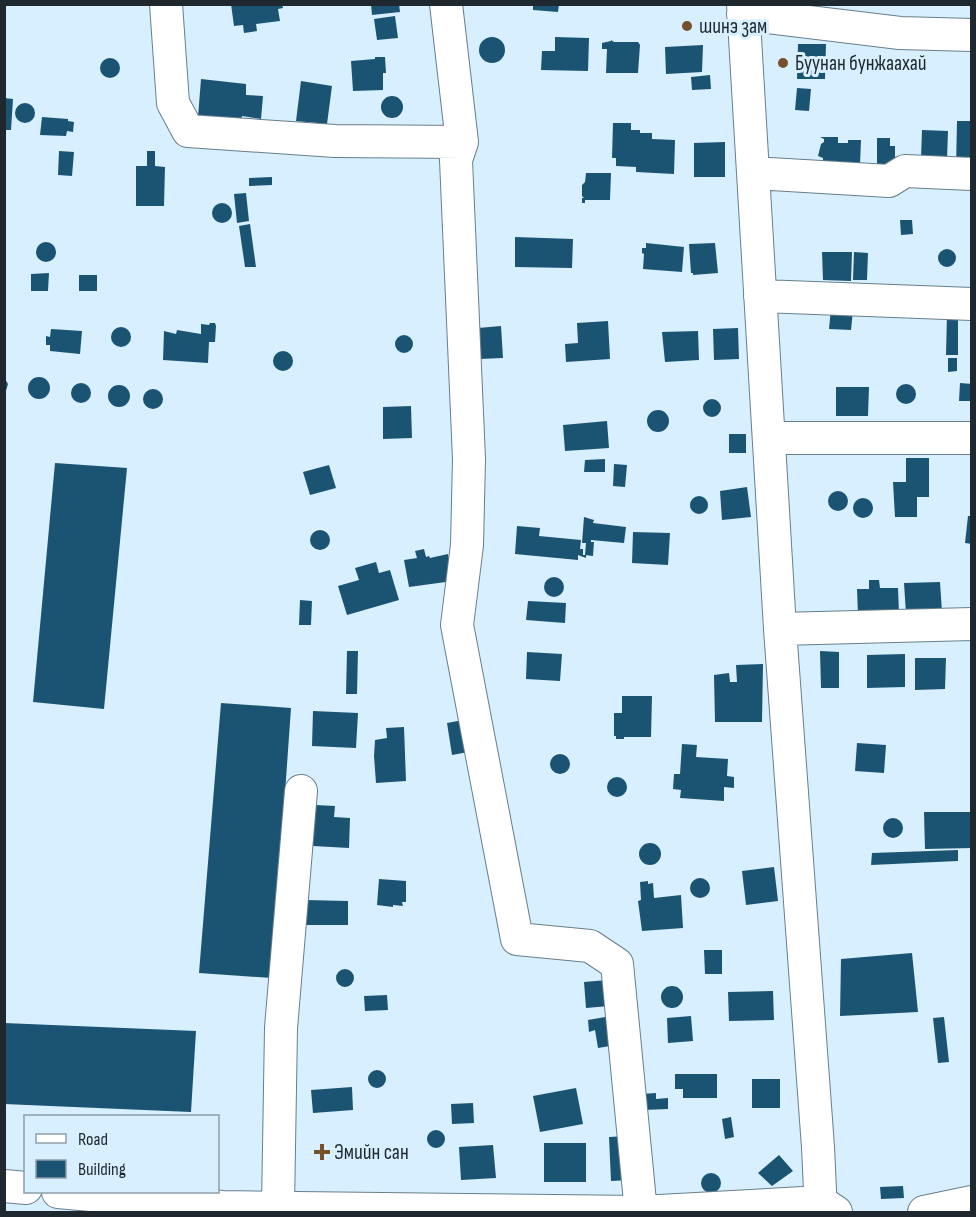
<svg xmlns="http://www.w3.org/2000/svg" width="976" height="1217" font-family="'Sofia Sans Condensed',sans-serif">
<style>
.building{fill:#1b5472}
.lines{fill:none;stroke-linecap:round;stroke-linejoin:round}
.minor-casing{stroke:#687e8c;stroke-width:34}
.minor{stroke:#fff;stroke-width:32}
.poi-dot{fill:#75502b;stroke:#d7efff;stroke-width:2}
.labels{text-anchor:middle;stroke-width:6;stroke-linejoin:round;paint-order:stroke}
.poi-label{font-size:21px;fill:#1f282e;stroke:#d7efff;text-anchor:start}
</style>
<rect width="100%" height="100%" fill="#d7efff"/>
<!-- building -->
<path class="building" d="M231,4H282L283,8L278,9L280,21L256,24L257,31L244,33L243,25L234,26Z
M371,4H399L400,12L372,15Z
M533,4H559L558,12L533,10Z
M395,16L398,38L377,40L374,19Z
M555,37L589,38L588,71L541,70L542,51H555Z
M479 50a13 13 0 1 1 26 0a13 13 0 1 1-26 0Z
M611,40L614,42H638L640,45L638,73H606L607,49H602V43L611,41Z
M798,44H826L825,79H797Z
M703,45L702,72L666,74L665,47Z
M375,57H385L386,73H383V90L353,91L351,61L375,59Z
M100 68a10 10 0 1 1 20 0a10 10 0 1 1-20 0Z
M710,75L711,89L692,90L691,77Z
M201,79L246,84V95L263,96L261,119L242,116L241,122L198,117Z
M301,81L332,86L327,124L296,121Z
M797,88L811,89L809,111L795,110Z
M381 107a11 11 0 1 1 22 0a11 11 0 1 1-22 0Z
M4,98L13,99L11,130H4Z
M15 113a10 10 0 1 1 20 0a10 10 0 1 1-20 0Z
M42,117L68,119V121L74,122L73,132L67,131L66,136L40,135Z
M957,121H972V169H956Z
M613,123H631V130H640V133H652V139L675,140L674,174L636,172V167L616,166V158H612Z
M922,130L948,131L947,159L921,158Z
M820,137H838V143H848V140H861L860,165L823,164V158L818,156L821,144L824,142V139Z
M877,138H890V146H895V167H877Z
M725,142V177H694V143Z
M59,151L74,152L72,176L58,175Z
M147,151H155V166L165,167L164,206H136V166H147Z
M586,173H611L610,200H585V203H582V198H584L582,196V185L585,182Z
M272,177V185L249,186V178Z
M246,193L249,221L237,223L234,194Z
M212 213a10 10 0 1 1 20 0a10 10 0 1 1-20 0Z
M900,220H912L913,234L901,235Z
M250,224L256,267H245L239,226Z
M515,237L573,239L572,268L515,267Z
M36 252a10 10 0 1 1 20 0a10 10 0 1 1-20 0Z
M646,243L684,247L682,272L643,269L644,254L642,253V248H646Z
M715,243L718,273L693,275V273H691L689,244Z
M938 258a9 9 0 1 1 18 0a9 9 0 1 1-18 0Z
M822,252H852L851,281L823,280Z
M854,252L868,253L867,280H853Z
M49,273L48,291H31V274Z
M79,275H97V291H79Z
M831,308L853,310L851,330L829,329Z
M958,313V355H946L947,314Z
M608,321L610,359L566,362L565,344L578,343L577,323Z
M210,323H215L216,326L215,342H209L208,363L163,360L164,331L176,334L177,330L201,334V324L209,325Z
M501,326L503,358L480,359L478,328Z
M111 337a10 10 0 1 1 20 0a10 10 0 1 1-20 0Z
M738,328L739,359L714,360L713,329Z
M51,329L82,331L80,354L50,351V345H46V336L50,337Z
M698,331L699,360L665,362L662,332Z
M395 344a9 9 0 1 1 18 0a9 9 0 1 1-18 0Z
M273 361a10 10 0 1 1 20 0a10 10 0 1 1-20 0Z
M948,358H957V371L948,372Z
M28 388a11 11 0 1 1 22 0a11 11 0 1 1-22 0Z
M4,377L8,384L5,394H4Z
M960,383L972,384V401H959Z
M71 393a10 10 0 1 1 20 0a10 10 0 1 1-20 0Z
M896 394a10 10 0 1 1 20 0a10 10 0 1 1-20 0Z
M108 396a11 11 0 1 1 22 0a11 11 0 1 1-22 0Z
M836,387H869L868,416H836Z
M143 399a10 10 0 1 1 20 0a10 10 0 1 1-20 0Z
M703 408a9 9 0 1 1 18 0a9 9 0 1 1-18 0Z
M411,406L412,438L383,439V407Z
M647 421a11 11 0 1 1 22 0a11 11 0 1 1-22 0Z
M607,421L609,448L565,451L563,425Z
M729,434H746V453H729Z
M906,458H929V497H917V517H895L893,482H906Z
M605,459V472H584L585,460Z
M55,463L127,468L104,709L33,702Z
M614,464L627,465L625,487L613,486Z
M329,465L336,488L310,495L303,472Z
M747,487L751,517L722,520L720,491Z
M828 501a10 10 0 1 1 20 0a10 10 0 1 1-20 0Z
M690 505a9 9 0 1 1 18 0a9 9 0 1 1-18 0Z
M853 508a10 10 0 1 1 20 0a10 10 0 1 1-20 0Z
M968,516H972V544L965,543Z
M584,517L594,520L593,523L626,527L624,543L591,540V542H594L593,556L585,555L586,543H582Z
M517,526L540,528L539,536L581,540L580,549H583V555H586V558L578,555V560L515,554Z
M310 540a10 10 0 1 1 20 0a10 10 0 1 1-20 0Z
M633,532L670,533L668,565L632,563Z
M424,549L426,557L429,556L430,558L448,554L453,581L409,587L404,560L417,558L415,551Z
M376,562L379,573L390,570L399,600L347,615L338,586L359,580L355,568Z
M544 587a10 10 0 1 1 20 0a10 10 0 1 1-20 0Z
M869,580H879L880,588H898L899,613L858,615L857,589H869Z
M940,582L942,612L906,614L904,583Z
M300,600L312,601L311,625H299Z
M528,601L566,603L565,623L526,620Z
M347,651H358L357,694H346Z
M820,651L839,652V688H821Z
M527,652L562,654L560,681L526,679Z
M905,654V687L867,688V655Z
M915,658H946L945,689L915,690Z
M763,664L762,722H715L714,675L729,673L730,682H737L736,665Z
M622,696H652L651,737H624V739H616V736H614V713H622Z
M221,703L291,708L272,978L199,973Z
M313,711L358,713L356,748L312,746Z
M463,720L468,752L452,755L447,723Z
M404,727L406,781L376,783L374,756L375,740L387,738L386,728Z
M857,743L886,745L884,773L855,771Z
M682,744L697,745L696,757L728,759L727,776L734,777V788L724,787V801L680,798L681,790L673,789L674,774H680Z
M550 764a10 10 0 1 1 20 0a10 10 0 1 1-20 0Z
M607 787a10 10 0 1 1 20 0a10 10 0 1 1-20 0Z
M315,805L335,806L334,817L350,818L349,848L313,846Z
M924,812H972V848L925,849Z
M883 828a10 10 0 1 1 20 0a10 10 0 1 1-20 0Z
M639 854a11 11 0 1 1 22 0a11 11 0 1 1-22 0Z
M958,850V861L871,865L872,853Z
M774,867L778,901L746,905L742,871Z
M690 888a10 10 0 1 1 20 0a10 10 0 1 1-20 0Z
M379,879L406,881V902H402L403,906L393,905V907L377,905Z
M648,881V884L653,883L654,898L681,895L683,928L642,931L638,901L641,900L640,882Z
M306,900L348,901V925H306Z
M704,950H722V974H705Z
M912,953L918,1012L840,1016L841,959Z
M336 978a9 9 0 1 1 18 0a9 9 0 1 1-18 0Z
M607,980L609,1006L586,1008L584,982Z
M661 997a11 11 0 1 1 22 0a11 11 0 1 1-22 0Z
M773,991L774,1020L729,1021L728,992Z
M387,995L388,1010L365,1011L364,996Z
M611,1016L616,1045L598,1048L595,1030L589,1032L588,1020Z
M691,1016L693,1041L668,1043L667,1018Z
M944,1017L949,1062L938,1063L933,1018Z
M4,1023L196,1031L191,1112L4,1104Z
M368 1079a9 9 0 1 1 18 0a9 9 0 1 1-18 0Z
M675,1074H717V1098H683V1089H675Z
M752,1079H780V1108H752Z
M352,1087L353,1110L313,1113L311,1090Z
M576,1088L583,1124L540,1132L533,1096Z
M656,1093V1099L668,1098V1109L642,1110V1094Z
M473,1103L474,1123L452,1124L451,1104Z
M731,1117L734,1137L725,1139L722,1119Z
M427 1139a9 9 0 1 1 18 0a9 9 0 1 1-18 0Z
M627,1136L629,1180L611,1181L609,1137Z
M544,1143H586V1182H544Z
M493,1145L496,1178L461,1180L459,1147Z
M779,1155L793,1171L772,1186L758,1173Z
M701 1183a10 10 0 1 1 20 0a10 10 0 1 1-20 0Z
M903,1186L904,1198L881,1199L880,1187Z"/>
<g class="lines">
<defs>
<path id="minor" d="M166,4L173,103L188,131L335,141L462,142
M446,4L462,142L456,160L469,459L467,545L457,625L517,939L590,946L617,964L641,1212L821,1202L836,1212
M743,4L780,629L818,1147L821,1212
M743,14L900,33L972,35
M753,173L889,181L905,171L972,174
M760,296L972,304
M769,438H972
M780,629L972,624
M4,1186L26,1188
M58,1192L222,1207L641,1212
M278,1207L281,1028L301,791
M924,1212L972,1202"/>
</defs>
<!-- minor casing -->
<use href="#minor" class="minor-casing"/>
<!-- minor -->
<use href="#minor" class="minor"/>
</g>
<!-- markers -->
<g class="poi-dot">
<circle cx="687" cy="26" r="6"/>
<circle cx="783" cy="63" r="6"/>
<path d="M319 1143h6v6h6v6h-6v6h-6v-6h-6v-6h6z"/>
</g>
<g class="labels">
<!-- poi labels -->
<g class="poi-label">
<text x="699" y="33">шинэ зам</text>
<text x="795" y="70">Буунан бунжаахай</text>
<text x="334" y="1159">Эмийн сан</text>
</g>
</g>
<!-- border -->
<rect width="976" height="1217" fill="none" stroke="#1f282e" stroke-width="12"/>
<!-- legend -->
<rect x="24" y="1115" width="195" height="78" fill="#d7efff" stroke="#8d9fab" stroke-width="1.5"/>
<rect x="36" y="1134" width="30" height="9" fill="#ffffff" stroke="#8d9fab" stroke-width="1.5"/>
<text x="78" y="1145" font-size="18" fill="#1f282e">Road</text>
<rect x="36" y="1160" width="30" height="18" fill="#1b5472" stroke="#8d9fab" stroke-width="1.5"/>
<text x="78" y="1175" font-size="18" fill="#1f282e">Building</text>
</svg>
